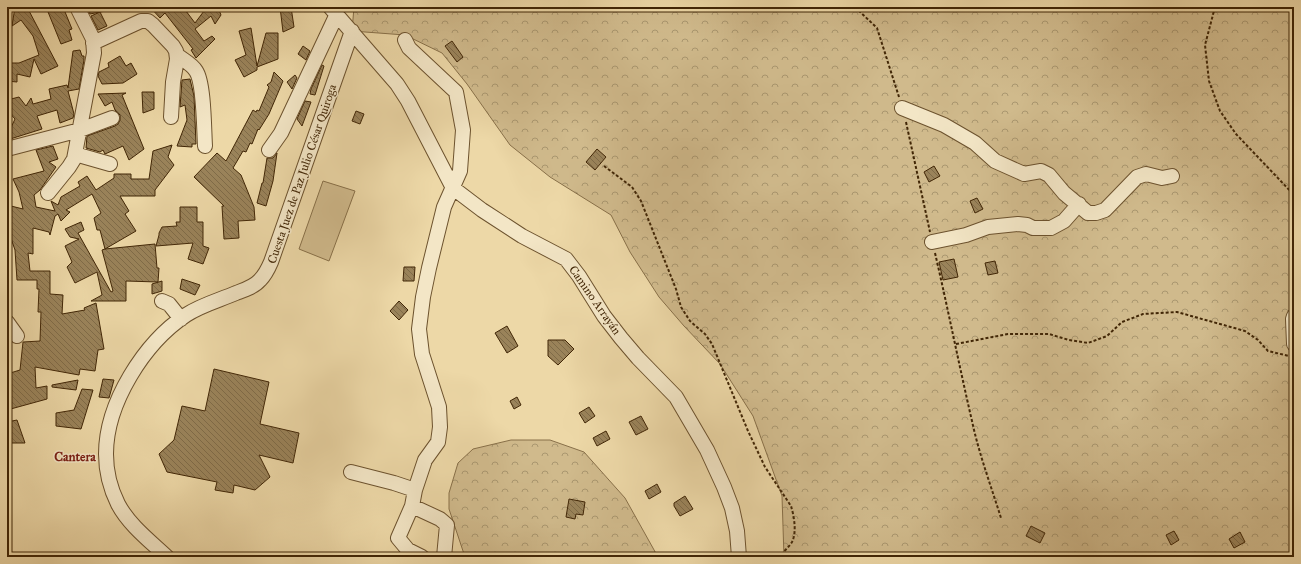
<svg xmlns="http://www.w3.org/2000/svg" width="1301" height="564" font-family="'IM FELL Great Primer',serif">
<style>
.forest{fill:url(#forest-crowns);stroke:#887049}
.pitch{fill:#d0ba8c;stroke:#887049}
.building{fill:url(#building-back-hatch);stroke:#412606}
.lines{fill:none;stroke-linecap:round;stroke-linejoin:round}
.minor-casing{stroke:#6c522e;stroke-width:16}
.path{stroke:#412606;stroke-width:2;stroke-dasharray:3 2;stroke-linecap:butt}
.minor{stroke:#f3e6c6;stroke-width:14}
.labels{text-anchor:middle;stroke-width:3;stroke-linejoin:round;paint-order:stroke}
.street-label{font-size:12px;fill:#412606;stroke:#f3e6c6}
.neighbourhood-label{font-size:13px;font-weight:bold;fill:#7a1f14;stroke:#f3e6c6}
</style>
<defs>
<pattern id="forest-crowns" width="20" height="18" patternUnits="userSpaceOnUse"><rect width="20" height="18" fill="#d0ba8c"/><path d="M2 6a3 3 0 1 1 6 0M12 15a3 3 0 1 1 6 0" fill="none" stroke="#aa9770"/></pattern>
<pattern id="building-back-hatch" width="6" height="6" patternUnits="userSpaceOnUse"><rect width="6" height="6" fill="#9a835a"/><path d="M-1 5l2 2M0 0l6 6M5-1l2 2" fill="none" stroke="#7f6b48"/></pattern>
</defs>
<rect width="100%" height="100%" fill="#edd8a7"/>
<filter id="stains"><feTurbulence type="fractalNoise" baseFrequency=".005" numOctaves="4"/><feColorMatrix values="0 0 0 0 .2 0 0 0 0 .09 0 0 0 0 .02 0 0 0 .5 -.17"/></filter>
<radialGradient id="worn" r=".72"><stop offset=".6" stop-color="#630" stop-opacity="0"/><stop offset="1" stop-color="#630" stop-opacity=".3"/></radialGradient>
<!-- forest -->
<path class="forest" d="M354,7H1294V557H784L782,496L753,416L720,364L684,326L659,297L630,252L611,215L550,177L510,145L467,84L442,53L405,35L352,31Z
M511,440H550L584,452L625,498L658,557H465L449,509V493L458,463L473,449Z"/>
<!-- pitch -->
<path class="pitch" d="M323,181L355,191L329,261L299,249Z"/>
<!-- building -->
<path class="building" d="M15,7H27L58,66L41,74L34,59L30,77L17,74V82L7,81V63H19L39,55L33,36L21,20L12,26Z
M46,7H63L72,29L69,30L72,40L61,44Z
M86,7H105L106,11L100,12L107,26L98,30L91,16L100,12L90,14Z
M150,7H183L195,23L207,7H223L219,10L221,15L215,24L211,16L195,29L204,41L212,36L215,39L196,58L191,50L193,49L165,13L160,18Z
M280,7H291L294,27L283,32Z
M251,28L257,66L266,33H278V59L257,67V70L244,77L235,60L246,55L239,31Z
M452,41L463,57L457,62L445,46Z
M303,46L310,51L306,60L298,54Z
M80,50L82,56H84V60L79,89L68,91L74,114L73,118L60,123L57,110L37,116L42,129L7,140V136L15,119L7,110V100L19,97L26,106L31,98L33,104L51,99L49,89L67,85L68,88L73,51Z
M120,56L126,66L131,63L137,74L123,83L102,84L98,76L99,72L109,67L108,63Z
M322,65L324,66L315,95L310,94L311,89Z
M274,72L283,81L269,114L259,130L258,129L252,144L250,143L246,152L243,151L233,168L241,175L254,207L255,220L238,221L239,238L224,239L222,206H224L194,177L217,153L226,161L253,110L256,112L257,110L259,111L269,87L267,85L271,82Z
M295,75L297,78L292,89L287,82Z
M190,79L194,96L196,144H192V147L177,146L187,120L185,105L180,107L182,80Z
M142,92H154V109L143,113Z
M126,93L122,95L144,149L129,160L123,146L105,154L103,150L100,152L86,148L87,136L115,126L118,124L120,120V115L115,110L112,102L105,106L98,94Z
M305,101L311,102L302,126L297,119Z
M356,111L364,114L360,124L352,121Z
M172,145L168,157L174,165L155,190V196H120L129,211L125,214L136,231L105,249L155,244L157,268H159L158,282L126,281V301H91L102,295L97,272L75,283L67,267L72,262L65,246L79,239L70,237L65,229L81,222L84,230L78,233L111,292L113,291L102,250L105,249L100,230H97L94,218L101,213L92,194L66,210L70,212L61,221L58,214L55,216L50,235L49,232L33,228V254L28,253L30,271H50V294L63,295L62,314L85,310L84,308L96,303L104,349L98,350L95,371L80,369L79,375L35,367L36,388L47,386V399L7,410V374L20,370L23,342L40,341L41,312H38L39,289H37V280H17L15,250L7,227V205L23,209L19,192L13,179L44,171L36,150L53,146L58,159L49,162L56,167L40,190L34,195L36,207L55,211L51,201L58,205L61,197L80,186L78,182L87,176L96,190L114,178V174H131V179H149L153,151Z
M597,149L606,157L595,170L586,162Z
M277,153L273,181L266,206L257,203L262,183H263L267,158H273Z
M934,166L940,176L929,182L924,172Z
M977,198L983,209L975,213L970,201Z
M180,207H197V222H203V246L209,248L203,264L188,259L193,243L156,246L159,235V233L162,227L177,226L176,222H180Z
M954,259L958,277L943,280L939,262Z
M995,261L998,273L988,275L985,263Z
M404,267H415L414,281H403Z
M182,279L200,285L195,295L180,289Z
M162,281V291L152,294V284Z
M399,301L408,310L399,320L390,311Z
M507,326L518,346L507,353L495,333Z
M548,340H565L574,349L558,365L548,356Z
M214,369L269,382L260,424L299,433L293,463L259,455L270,477L255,490L234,485L233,493L215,490L217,482L167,472L159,454L174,440L182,406L205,411Z
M103,379L114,380L109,398L99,397Z
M78,380L76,390L52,387V385Z
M82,389L93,390L81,429L56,426V413L74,410Z
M517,397L521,405L514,409L510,401Z
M589,407L595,416L585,423L579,413Z
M641,416L648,429L636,435L629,422Z
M17,420L25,443H7V422Z
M606,431L610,439L597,446L593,438Z
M657,484L661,492L649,499L645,491Z
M685,496L693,509L680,516L674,506V503Z
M569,499L585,502L583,515L576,514L575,519L566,517Z
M1031,526L1045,533L1040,543L1026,536Z
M1174,531L1179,540L1171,545L1166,535Z
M1240,532L1245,542L1234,548L1229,539Z"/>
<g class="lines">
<defs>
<path id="minor" d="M330,7L397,84L408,101L453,188L482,210L522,236L566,259L579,276L604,316L621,338L638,358L676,397L707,450L724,487L732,508L737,531L739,557
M405,40L409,48L456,92L463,130L460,171L444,207L429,268L423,297L419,329L422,354L439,407L440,427L438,442L425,460L415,490L412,506L398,538L408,550L422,557
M93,43L141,21H148L153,25L173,46L176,51L177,59L173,82L171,117
M177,55C183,60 192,64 196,71C204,82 204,130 205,146
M902,108L944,125L975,143L995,161L1024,174L1041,171L1049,175L1064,193L1088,213H1096L1105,210L1137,177L1146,174L1162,178L1172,176
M7,149L80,130L112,118
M269,150L281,133L337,14
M75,154L110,164
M48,193L69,167L74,159L94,53L93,39L77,7
M932,242L966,235L988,227L1018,224L1027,225L1033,228H1051L1064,221L1079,204
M162,301L169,304L181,319
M1294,316L1293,319L1294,344
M7,322L17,336
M351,472L394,483L415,490
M412,506L440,519L447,525L444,557
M167,557C150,541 129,525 118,504C110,488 106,472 106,454C106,403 144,343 186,315C201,305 220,300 236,293C244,290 254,287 260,280C265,275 268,269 271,262L352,31"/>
</defs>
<!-- minor casing -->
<use href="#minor" class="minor-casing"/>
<!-- path -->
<path class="path" d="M855,7L877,28L899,97
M1215,7L1205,45L1209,81L1220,111L1236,134L1294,195
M906,122L930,232
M604,166L632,187L641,201L676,289L681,307L690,321L705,334L712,344L748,431L765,467L791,506C794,516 797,532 792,542C789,547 783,552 779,557
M935,253C948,309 959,365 972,421C979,454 991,486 1001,518
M956,344L1008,334H1049L1069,340L1088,343L1107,336L1122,322L1143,314L1177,312L1245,331L1258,340L1268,351L1289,356"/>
<!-- minor -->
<use href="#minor" class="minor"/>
</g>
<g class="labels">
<!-- street labels -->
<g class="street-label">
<text transform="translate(302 174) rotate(-71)" y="4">Cuesta Juez de Paz Julio César Quiroga</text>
<text transform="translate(595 300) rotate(55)" y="4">Camino Arrayán</text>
</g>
<!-- neighbourhood labels -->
<g class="neighbourhood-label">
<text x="75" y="461">Cantera</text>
</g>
</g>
<!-- margin -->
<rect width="1301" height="564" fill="none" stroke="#edd8a7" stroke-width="24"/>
<rect x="8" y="8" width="1285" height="548" fill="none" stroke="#412606" stroke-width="2"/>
<rect x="12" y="12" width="1277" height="540" fill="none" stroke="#412606"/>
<rect width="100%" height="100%" filter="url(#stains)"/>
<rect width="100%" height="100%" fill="url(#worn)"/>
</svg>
